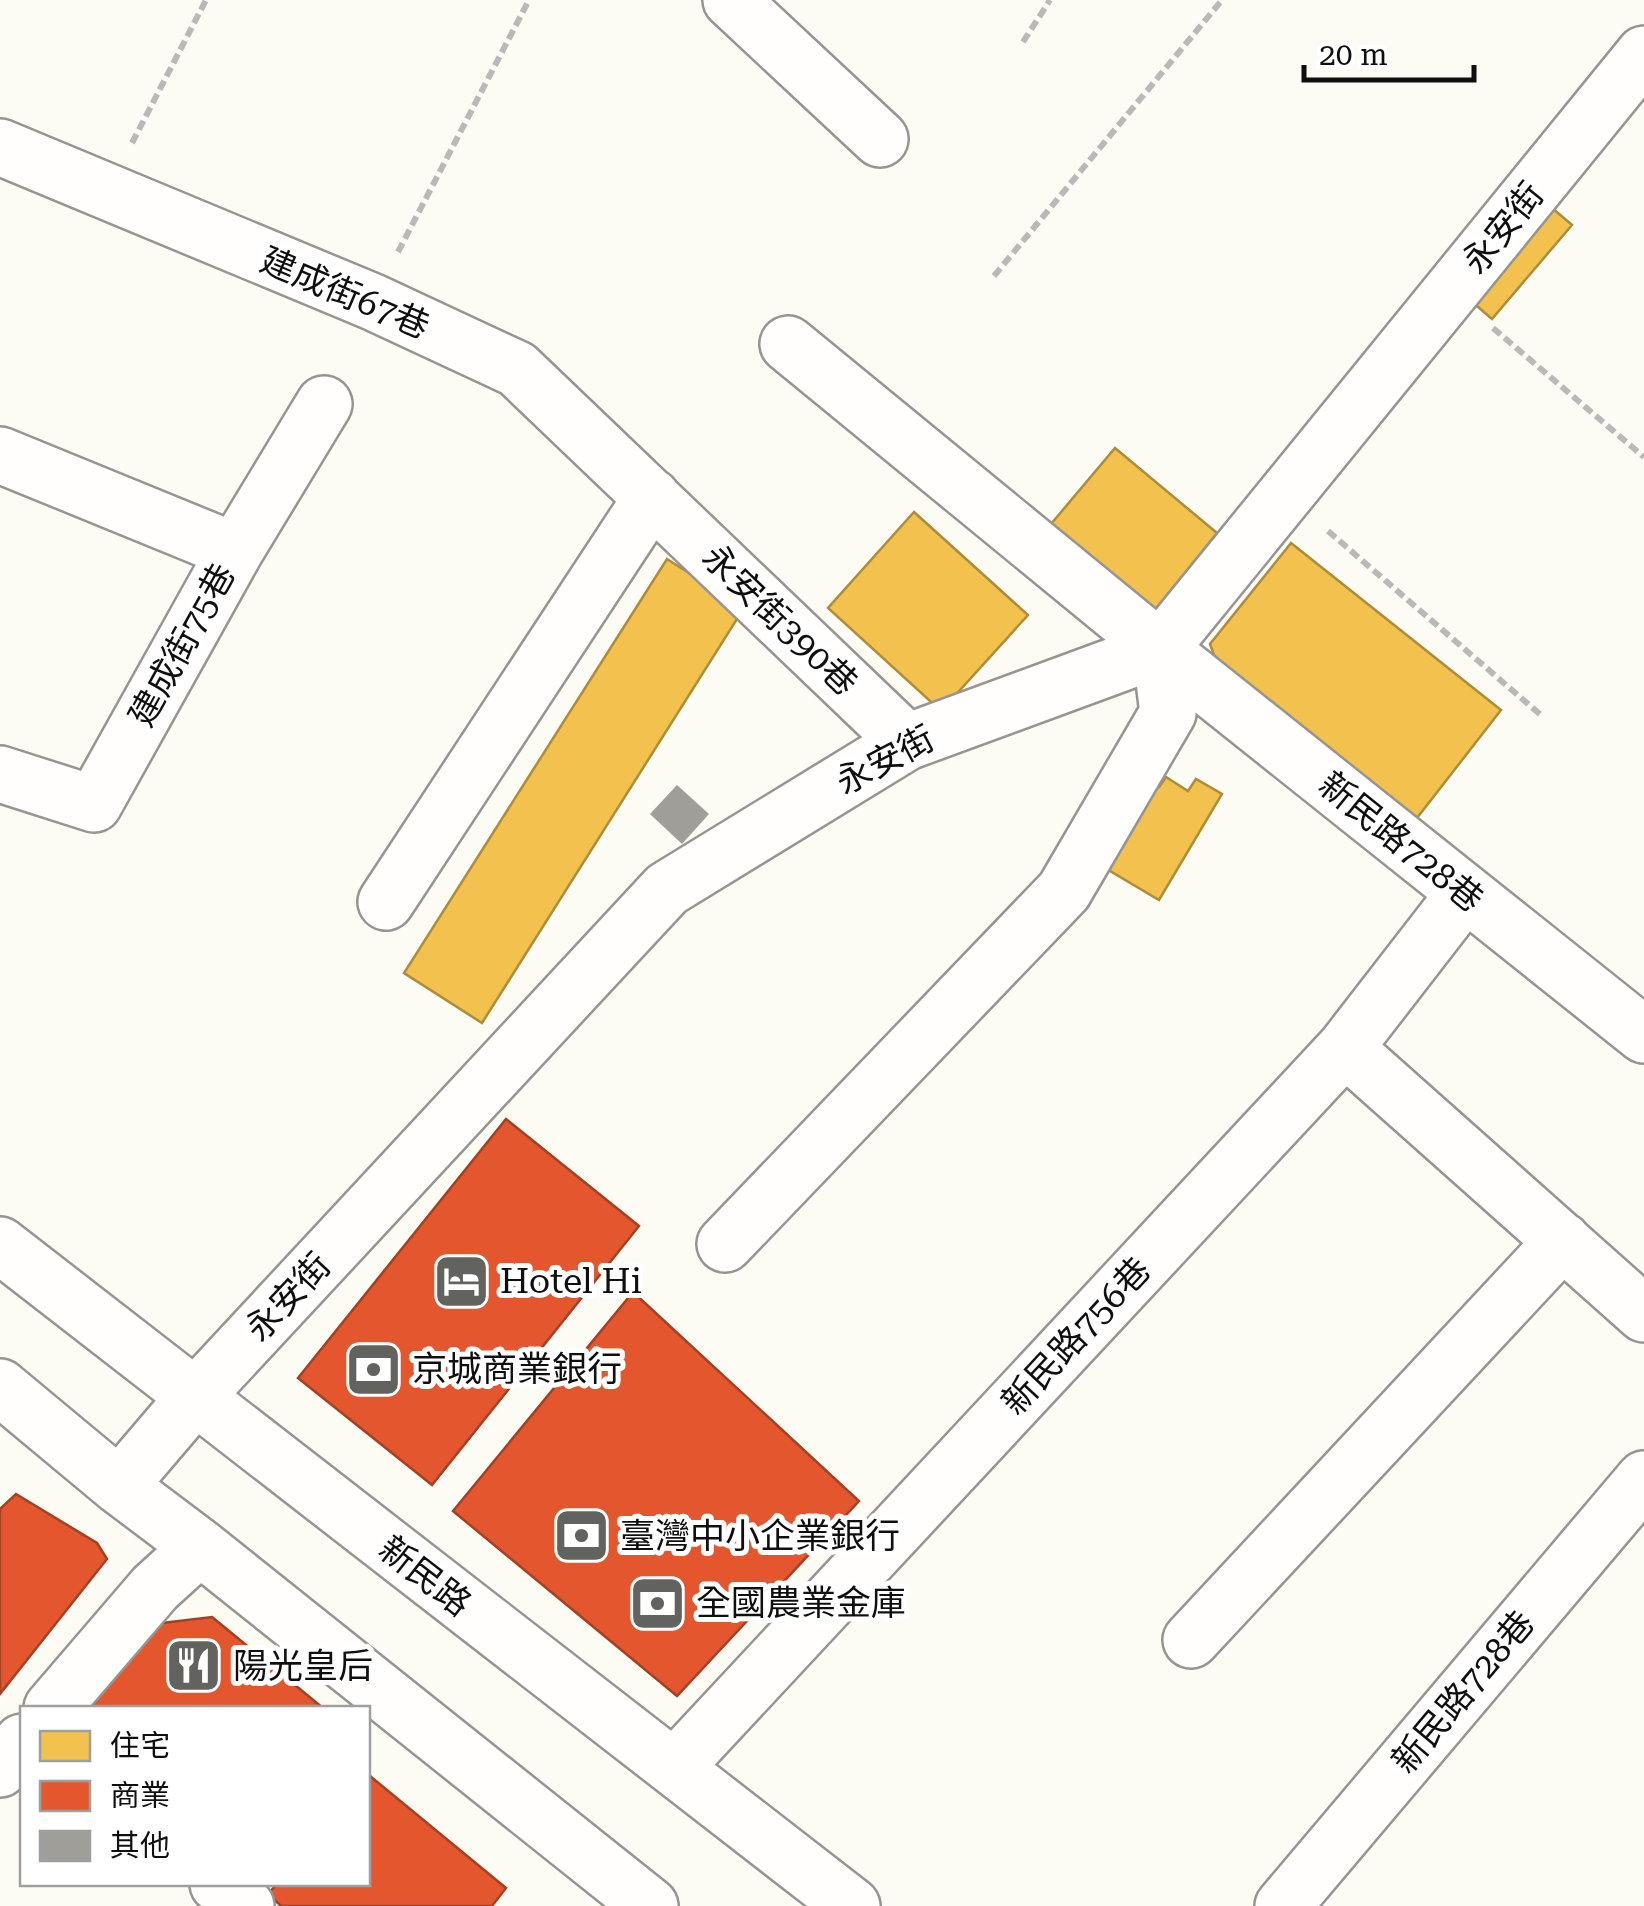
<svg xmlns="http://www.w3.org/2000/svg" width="1644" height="1906" font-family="'Roboto Serif','Noto Sans TC',serif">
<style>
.homes{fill:#f2c14e;stroke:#ae8c3b;stroke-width:2.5}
.shops{fill:#e4572e;stroke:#a44125;stroke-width:2.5}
.building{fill:#9f9e99}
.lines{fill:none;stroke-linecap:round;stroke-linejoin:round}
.minor-casing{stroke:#969592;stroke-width:60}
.path{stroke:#b9b9b8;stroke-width:6;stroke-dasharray:10 5;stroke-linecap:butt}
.minor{stroke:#fffefd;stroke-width:55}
.labels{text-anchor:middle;stroke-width:10;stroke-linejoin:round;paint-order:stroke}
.street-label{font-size:35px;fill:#0f0f0f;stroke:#fff}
.poi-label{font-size:35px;fill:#0f0f0f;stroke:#fff;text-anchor:start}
</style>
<rect width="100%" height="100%" fill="#fcfbf4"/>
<!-- homes -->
<path class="homes" d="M1551,207L1572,225L1492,319L1471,301Z
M1115,448L1217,533L1155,610L1051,524Z
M914,512L1028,615L941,711L828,608Z
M1291,543L1501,710L1417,818L1215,658L1210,644Z
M667,559L744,608L482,1023L404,973Z
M1166,777L1188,791L1196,779L1222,794L1159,900L1095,862L1145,779L1159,787Z"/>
<!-- shops -->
<path class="shops" d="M506,1119L639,1226L432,1485L298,1378Z
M633,1292L859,1501L677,1696L453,1511Z
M16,1494L97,1543L107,1559L0,1694V1509Z
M212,1617L323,1708H79L154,1624Z
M370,1776L506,1888L492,1906H281L268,1894L277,1884H368V1779Z"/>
<!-- building -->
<path class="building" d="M677,785L709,814L682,844L650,814Z"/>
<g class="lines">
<defs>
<path id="minor" d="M731,0L880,139
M0,147L373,302L517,369L907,742
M788,344L1160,649L1644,1035
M0,455L235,551
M0,774L94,804L235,551L324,404
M386,902L652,497
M1345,1048L1644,1314
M725,1244L1064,891L1168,713L1160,649
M0,1245L852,1906
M0,1387L119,1486L200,1547L650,1906
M119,1486L194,1398L667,889L907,742L1160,649L1644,54
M1191,1640L1563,1241
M52,1708L155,1588L200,1547
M674,1768L1345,1048L1465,893
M0,1769L22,1742
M218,1884L246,1906
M1283,1906L1644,1479"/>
</defs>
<!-- minor casing -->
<use href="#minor" class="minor-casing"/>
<!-- path -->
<path class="path" d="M1023,42L1050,0
M132,143L206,0
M398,252L529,0
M994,276L1222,0
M1493,328L1644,457
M1328,531L1542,716"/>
<!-- minor -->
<use href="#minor" class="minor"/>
</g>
<!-- icons -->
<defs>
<symbol id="hotel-square" viewBox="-11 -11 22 22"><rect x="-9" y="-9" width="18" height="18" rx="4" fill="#62625f" stroke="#fff"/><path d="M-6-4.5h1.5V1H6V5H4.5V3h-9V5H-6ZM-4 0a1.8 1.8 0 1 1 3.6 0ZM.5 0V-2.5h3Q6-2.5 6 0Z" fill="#fff"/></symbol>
<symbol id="bank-square" viewBox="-11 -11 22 22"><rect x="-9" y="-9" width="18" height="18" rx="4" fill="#62625f" stroke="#fff"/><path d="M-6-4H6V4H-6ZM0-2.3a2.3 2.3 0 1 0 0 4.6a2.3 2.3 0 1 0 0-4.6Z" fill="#fff"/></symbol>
<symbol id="restaurant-square" viewBox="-11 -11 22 22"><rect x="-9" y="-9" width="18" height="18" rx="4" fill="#62625f" stroke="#fff"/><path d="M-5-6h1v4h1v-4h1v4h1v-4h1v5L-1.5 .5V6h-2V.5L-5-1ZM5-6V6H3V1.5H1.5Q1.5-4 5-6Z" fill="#fff"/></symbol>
</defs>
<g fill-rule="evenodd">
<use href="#hotel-square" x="430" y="1250" width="63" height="63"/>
<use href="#bank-square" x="342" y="1338" width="63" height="63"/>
<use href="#bank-square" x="550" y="1504" width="63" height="63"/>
<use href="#bank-square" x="626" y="1572" width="63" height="63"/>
<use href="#restaurant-square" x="162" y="1634" width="63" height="63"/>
</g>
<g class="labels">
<!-- street labels -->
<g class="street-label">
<text transform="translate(1503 228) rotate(-51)" y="12">永安街</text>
<text transform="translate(345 293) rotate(23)" y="12">建成街67巷</text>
<text transform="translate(780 620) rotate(44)" y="12">永安街390巷</text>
<text transform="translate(182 645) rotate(-61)" y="12">建成街75巷</text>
<text transform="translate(885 760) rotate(-28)" y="12">永安街</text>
<text transform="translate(1401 842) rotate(39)" y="12">新民路728巷</text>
<text transform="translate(288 1297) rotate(-47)" y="12">永安街</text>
<text transform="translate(1076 1336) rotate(-47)" y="12">新民路756巷</text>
<text transform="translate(425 1576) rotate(38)" y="12">新民路</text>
<text transform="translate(1463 1692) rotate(-50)" y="12">新民路728巷</text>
</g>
<!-- poi labels -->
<g class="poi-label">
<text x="500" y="1293">Hotel Hi</text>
<text x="412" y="1381">京城商業銀行</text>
<text x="620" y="1548">臺灣中小企業銀行</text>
<text x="696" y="1615">全國農業金庫</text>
<text x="233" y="1678">陽光皇后</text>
</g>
</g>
<!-- legend -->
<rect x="20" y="1706" width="350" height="180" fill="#ffffff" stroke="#9f9f9f" stroke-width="2.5"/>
<rect x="40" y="1731" width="50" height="30" fill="#f2c14e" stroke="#9f9f9f" stroke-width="2.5"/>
<text x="110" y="1756" font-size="30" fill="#0f0f0f">住宅</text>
<rect x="40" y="1781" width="50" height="30" fill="#e4572e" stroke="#9f9f9f" stroke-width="2.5"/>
<text x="110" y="1806" font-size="30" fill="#0f0f0f">商業</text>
<rect x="40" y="1831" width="50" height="30" fill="#9f9e99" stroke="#9f9f9f" stroke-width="2.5"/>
<text x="110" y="1856" font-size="30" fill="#0f0f0f">其他</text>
<!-- scale -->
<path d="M1304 65v15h170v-15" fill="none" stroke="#0f0f0f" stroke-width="5"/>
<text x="1319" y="65" font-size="30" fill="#0f0f0f" stroke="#ffffff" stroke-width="8" paint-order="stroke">20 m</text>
</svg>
